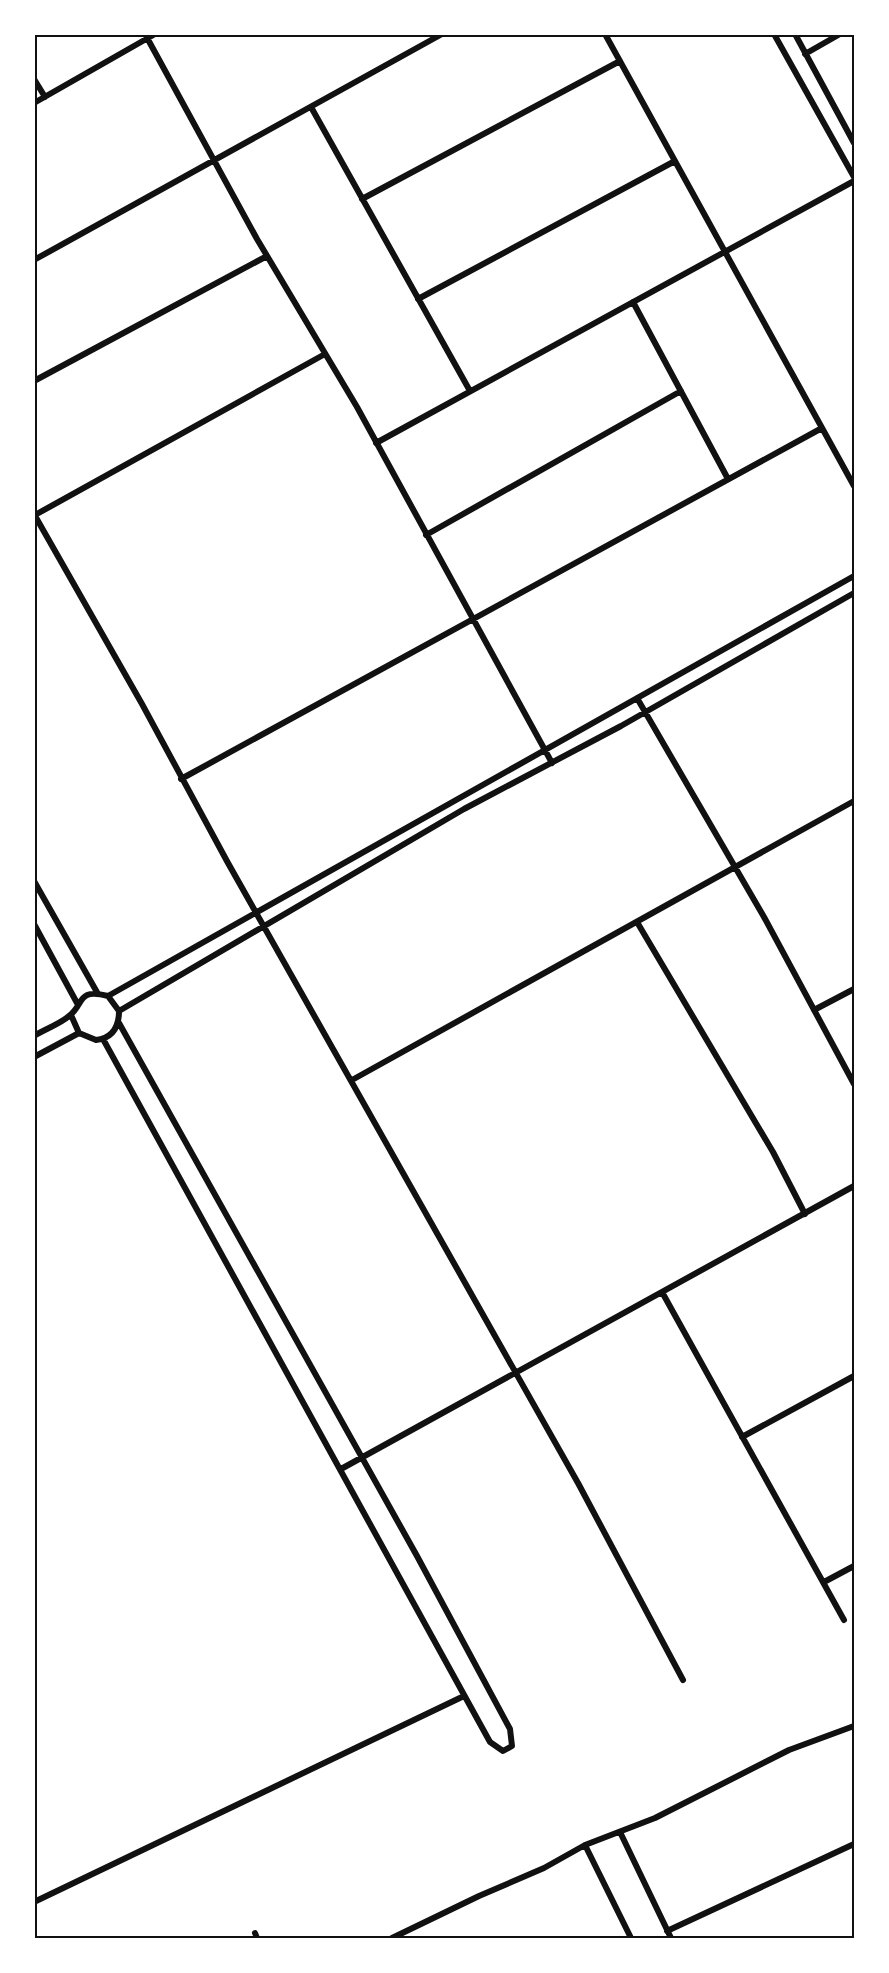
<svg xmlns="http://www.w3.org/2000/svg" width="889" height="1973" font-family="'Asap Condensed',sans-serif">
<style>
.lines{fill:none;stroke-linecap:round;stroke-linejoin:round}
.minor{stroke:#111;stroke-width:6}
.neatline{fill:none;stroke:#111;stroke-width:2}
</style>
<rect width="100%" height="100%" fill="#fff"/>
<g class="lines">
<!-- minor -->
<path class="minor" d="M145,34L257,239L357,407L552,763
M605,34L854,486
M774,34L854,177
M795,34L854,143
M805,54L840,34
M34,79L45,97
M34,103L155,34
M311,107L470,391
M362,199L620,61
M34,260L442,34
M418,299L675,161
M633,302L728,479
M34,381L267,256
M376,443L854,181
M34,514L142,704L228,863L578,1483L683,1680
M35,515L325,354
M426,535L681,391
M637,698L764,917L854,1084
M181,779L822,428
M34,881L98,994
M637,922L773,1152L805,1214
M34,924L77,1003
M108,996L854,576
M814,1010L854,989
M119,1011L464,809L621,726L854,593
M34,1036C45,1029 60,1024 69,1016C85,1004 76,988 108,996L119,1011C119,1027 113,1038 96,1040L79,1033L71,1015
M103,1039L490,1742L503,1751L512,1746L510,1729L417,1556L119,1023
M34,1057L79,1033
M352,1080L854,801
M662,1292L844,1620
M742,1437L854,1376
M341,1469L854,1186
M824,1582L854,1566
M620,1832L671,1938
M585,1845L631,1938
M34,1902L464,1696
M667,1931L854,1844
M255,1933L257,1938
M392,1938L479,1896L544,1868L585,1845L655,1818L789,1750L854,1726"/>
</g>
<!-- border -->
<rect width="889" height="1973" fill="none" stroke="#ffffff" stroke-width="72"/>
<rect x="36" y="36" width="817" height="1901" class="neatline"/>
</svg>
